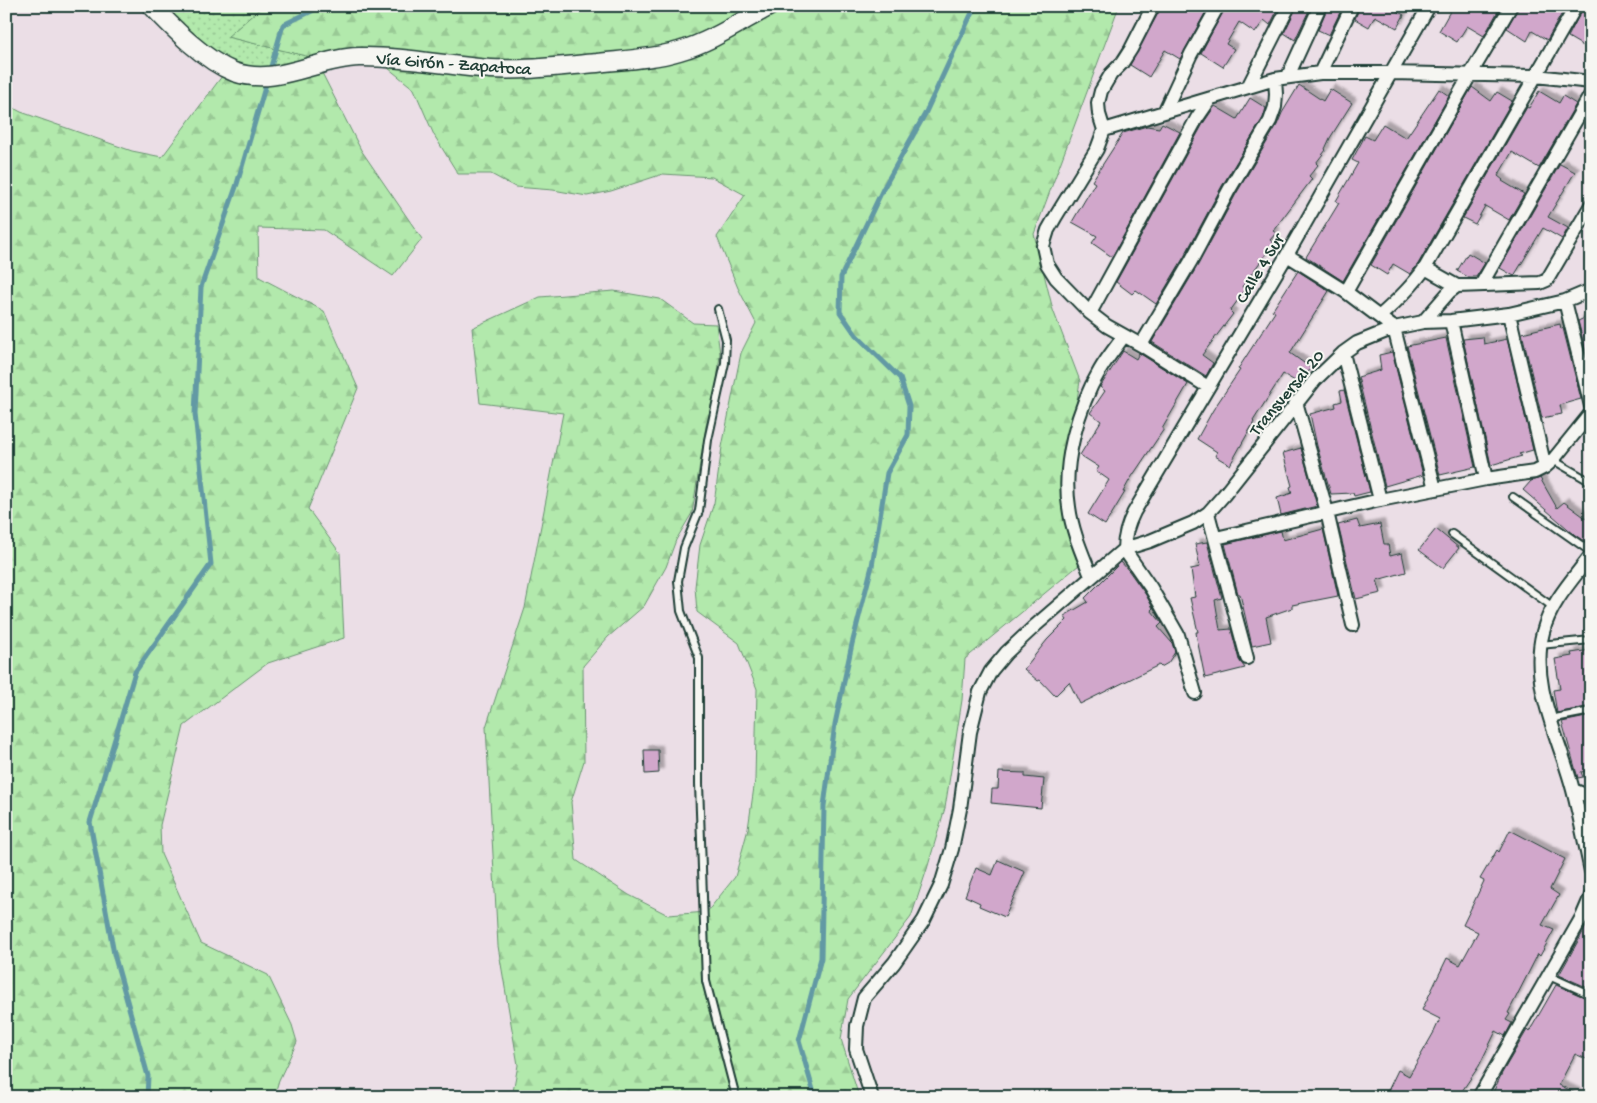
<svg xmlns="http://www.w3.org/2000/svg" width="1597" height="1103" font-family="'Gochi Hand',sans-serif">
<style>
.green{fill:url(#green-dots);stroke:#689370}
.forest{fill:url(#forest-firs);stroke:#689370}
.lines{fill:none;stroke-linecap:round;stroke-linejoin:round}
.stream{stroke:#6299a4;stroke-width:5}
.building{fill:#d1a7cb;stroke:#1f3d34;filter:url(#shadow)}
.service-casing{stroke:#1f3d34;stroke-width:10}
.minor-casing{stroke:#1f3d34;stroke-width:16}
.secondary-casing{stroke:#1f3d34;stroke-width:21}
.service{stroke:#f6f6f2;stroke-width:6}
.minor{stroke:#f6f6f2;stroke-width:12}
.secondary{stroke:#f6f6f2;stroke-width:18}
.labels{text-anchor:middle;stroke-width:4;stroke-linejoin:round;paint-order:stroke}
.street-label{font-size:18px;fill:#1f3d34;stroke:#f6f6f2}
</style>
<defs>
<pattern id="green-dots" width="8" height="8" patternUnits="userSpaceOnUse" patternTransform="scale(1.25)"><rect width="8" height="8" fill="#b2e9ac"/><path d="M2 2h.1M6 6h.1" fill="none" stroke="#99c995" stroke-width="1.8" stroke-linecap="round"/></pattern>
<pattern id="forest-firs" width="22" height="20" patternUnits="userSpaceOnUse" patternTransform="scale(1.25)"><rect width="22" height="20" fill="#b2e9ac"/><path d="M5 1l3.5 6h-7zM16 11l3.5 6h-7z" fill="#99c995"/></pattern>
<filter id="shadow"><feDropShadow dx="4.5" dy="-4.5" stdDeviation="1" flood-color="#0004"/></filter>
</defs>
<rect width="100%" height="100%" fill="#ebdee6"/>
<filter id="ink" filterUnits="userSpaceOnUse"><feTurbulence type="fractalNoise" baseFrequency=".02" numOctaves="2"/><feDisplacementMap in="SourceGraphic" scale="10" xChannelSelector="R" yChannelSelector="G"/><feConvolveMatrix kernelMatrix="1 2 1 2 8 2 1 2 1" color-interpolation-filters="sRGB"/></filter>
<g filter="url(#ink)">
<!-- green -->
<path class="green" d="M164,6H263L228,37L315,58L294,67L251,70L231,64L179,24Z"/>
<!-- forest -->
<path class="forest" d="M263,6H1119L1034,234L1053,310L1080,381L1062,495L1079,565L965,659L962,700L945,808L927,869L911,917L848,999L841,1039L859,1097H512L518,1065L498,946L486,727L525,608L563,413L480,403L472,328L540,297L614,291L660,299L693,323L716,324L720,354L717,382L706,426L692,513L676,540L666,567L644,606L608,637L583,666L584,761L571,802L576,860L629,895L668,915L707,912L735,877L748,829L755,780L757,689L739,643L697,612L695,587L700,545L714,503L722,447L741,353L756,323L738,288L717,237L745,195L712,177L663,174L611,191L587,196L553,190L515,187L491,174H458L434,135L414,89L362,47L315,59L361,150L422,239L393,276L324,230L258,228L259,277L324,311L358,388L308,509L340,553L344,638L268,663L184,726L160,825L161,854L201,943L268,975L292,1025L297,1042L279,1080L274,1097H6V104L21,112L132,151L162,157L231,64C267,76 279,69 314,58L227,37Z"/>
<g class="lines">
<!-- stream -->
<path class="stream" d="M147,1097L148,1076L114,954L90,822L135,672L211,564L195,414L201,287L237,184L283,25L322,6
M815,1097L799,1041L821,958L824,806L835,724L852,644L872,566L887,473L908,435L909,406L900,378L856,335L840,312L841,277L883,189L925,114L975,6"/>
</g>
<!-- building -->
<path class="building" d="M1162,6H1209L1180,59L1165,50L1149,77L1130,65Z
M1226,6H1268L1277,11L1270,25L1264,20L1255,33L1239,22L1226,44L1234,49L1223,67L1201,53Z
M1297,6H1311L1295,40L1284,33Z
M1328,6H1343L1329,35L1318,30Z
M1360,6H1387L1404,15L1397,28L1375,16L1369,27L1355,19Z
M1453,6H1501L1484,36L1467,26L1457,42L1439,31Z
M1519,6H1566L1547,40L1532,31L1527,41L1507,28Z
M1584,6H1591V38L1585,47L1568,37Z
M1299,85L1323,101L1330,89L1352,103L1330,138L1325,149L1326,150L1316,163L1318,165L1309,176L1312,179L1273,231L1276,233L1270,240L1274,243L1242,287L1246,289L1230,311L1233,314L1202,355L1213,363L1206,376L1152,342L1198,265L1236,194L1277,125L1282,113Z
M1472,87L1491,101L1497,92L1512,101L1418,264L1410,274L1393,264L1387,275L1371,265Z
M1439,89L1449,96L1343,281L1306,257L1339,203L1336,201L1358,163L1352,160L1365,136L1373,140L1383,124L1406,138Z
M1539,91L1559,103L1563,96L1576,104L1539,168L1512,152L1498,176L1503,180L1502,181L1524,194L1509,220L1485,206L1475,224L1463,218L1527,107L1529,108Z
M1250,98L1266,108L1263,118L1222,186L1184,257L1156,304L1136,290L1132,294L1116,282L1204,122L1215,106L1237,119Z
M1162,123L1180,132L1112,257L1092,243L1097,236L1072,222L1095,183L1092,181L1123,133L1147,126L1159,128Z
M1560,164L1575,172L1548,217L1568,228L1562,239L1543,228L1514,276L1500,268Z
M1468,253L1485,263L1476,277H1468L1457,271Z
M1298,271L1329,291L1290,353L1311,368L1300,384L1283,374L1253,421L1254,422L1230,465L1215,456L1217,452L1197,439L1213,410L1240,370L1238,369L1275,312L1272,311Z
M1591,315V371L1578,321Z
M1560,324L1561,329L1563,328L1581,399L1560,405L1562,414L1542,418L1522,333Z
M1483,337L1484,344L1507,339L1533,450L1519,454L1522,456L1491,465L1463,339Z
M1446,338L1475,467L1440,475L1407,346Z
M1123,351L1136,359L1139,353L1188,384L1162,429H1164L1129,481L1123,492H1125L1105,525L1088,514L1109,480L1096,471L1099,467L1080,455L1101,421L1090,413L1105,391L1100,387Z
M1392,352L1423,475L1385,486L1358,377L1381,370L1379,355Z
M1344,390L1370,492L1354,496L1353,493L1331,494L1317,446L1310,414L1336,407L1335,403L1342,401L1340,391Z
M1301,448L1317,506L1281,515L1277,498L1292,493L1290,487L1292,486L1283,453Z
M1540,478L1557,508L1564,502L1591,522V546L1575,535L1523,490L1531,481Z
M1357,520L1360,528L1380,524L1384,544H1388L1390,556L1402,553L1406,572L1377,580L1381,593L1356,599L1338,525Z
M1323,529L1338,596L1292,605V608L1266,617L1271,642L1252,646L1240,594H1238L1225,544L1281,531L1283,540Z
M1436,529L1459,548L1443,568L1419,550Z
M1207,542L1222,598L1215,600L1220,630L1231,629L1239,660L1245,668L1205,678L1197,639L1196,632H1198L1190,598L1195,597L1191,569L1200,567L1195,544Z
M1121,562L1129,571L1146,595L1153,608L1151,610L1162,623L1158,627L1172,643L1175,652L1168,663L1161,667L1159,665L1080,704L1069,682L1055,696L1040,680L1038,681L1024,669L1047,640L1067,620L1064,616L1088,602L1085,598Z
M1591,650V706L1557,713L1553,690L1560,689L1555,659L1572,656L1571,653Z
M1591,716V770L1581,772L1583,777L1578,778L1562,722Z
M644,750H658L659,773L645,774Z
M999,772L1025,773V777L1044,779L1041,808L991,803L992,789H998Z
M1510,830L1565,859L1550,889L1559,895L1542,925L1554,930L1540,956L1538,954L1508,1013L1510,1014L1506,1020L1512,1023L1505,1036L1496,1031L1479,1066L1458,1097H1454L1444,1091L1439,1096L1431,1093L1429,1097H1385L1398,1070L1409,1076L1434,1032L1440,1019L1422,1010L1447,958L1460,965L1478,932L1463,925L1484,881L1480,879L1497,850L1499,852Z
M998,860L1025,872L1005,917L979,906L980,903L965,896L976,868L992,875Z
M1591,918V989L1559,975Z
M1556,985L1591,1000V1061L1575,1054L1559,1085L1584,1097H1491L1502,1073L1527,1030L1529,1032Z"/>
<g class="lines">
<defs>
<path id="service" d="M718,309L726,340L725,363L708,440L699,511L684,548L678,581L681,611L699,658V784L706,981L736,1097
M1553,460L1591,482
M1513,497L1591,552
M1452,534L1553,607
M1540,645L1591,640
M1550,719L1591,711
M1549,976L1591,995"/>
<path id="minor" d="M1153,6L1131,49L1122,63L1111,74L1101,91L1098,103L1099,114L1104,130L1097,149L1056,216L1048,230L1043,246L1047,264L1056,278L1090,313L1107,326L1141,345L1208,387
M1320,73L1352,6
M1288,76L1320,6
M1248,87L1289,6
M1165,110L1191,54L1218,6
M1104,130L1275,79L1320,73H1391L1536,76L1591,82
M1287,255L1346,292L1394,328L1435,489
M1425,268L1457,286
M1481,285L1591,94
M1346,292L1470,75L1511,6
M1565,301L1591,406
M1090,313L1197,118L1210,99
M1509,314L1545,467
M1380,316C1397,301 1412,287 1425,268L1576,6
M1451,321L1486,479
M1423,322L1449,292L1457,286L1540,283L1547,280L1591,205
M1141,345L1191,261L1229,190L1270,121L1275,107L1276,94L1275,79
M1343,353L1380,500
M1296,402L1327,512L1353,625
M1208,513L1247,658
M1216,538L1380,500L1486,479L1535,472L1545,467L1553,460L1591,413
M1124,549C1124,535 1128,524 1134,512L1287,255L1429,6
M1124,549L1151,588L1178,635L1195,693
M1591,555C1574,578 1550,603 1543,632C1529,685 1560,739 1573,790C1580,817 1585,844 1591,871
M1091,576C1082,553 1072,531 1069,507C1062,464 1078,407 1100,370C1107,358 1116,347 1124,336
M1573,790L1591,797
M872,1097L856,1049L857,1026L864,998L894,963L924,920L941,885L952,849L960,809L970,732L980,692L991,671L1006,653L1036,625L1124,549L1150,541L1193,523L1208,513L1224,495L1315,380L1343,353L1357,343L1394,328L1423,322L1451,321L1509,314L1565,301L1591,290
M1479,1097L1582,917L1591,896"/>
<path id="secondary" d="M152,6C174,29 204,60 234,72C277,87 317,58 359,57C403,56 447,66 491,69C526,71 562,66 597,63C624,60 652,59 679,51C711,42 740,22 770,6"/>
</defs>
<!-- service casing -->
<use href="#service" class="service-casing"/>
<!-- minor casing -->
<use href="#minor" class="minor-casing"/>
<!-- secondary casing -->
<use href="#secondary" class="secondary-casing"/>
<!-- service -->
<use href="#service" class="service"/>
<!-- minor -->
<use href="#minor" class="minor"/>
<!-- secondary -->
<use href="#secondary" class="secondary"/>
</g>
</g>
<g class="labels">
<!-- street labels -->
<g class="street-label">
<text transform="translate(454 63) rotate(4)" y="6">Vía Girón - Zapatoca</text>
<text transform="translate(1259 268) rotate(-59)" y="6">Calle 4 Sur</text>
<text transform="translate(1286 392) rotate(-50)" y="6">Transversal 20</text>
</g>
</g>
<!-- margin -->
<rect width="1597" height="1103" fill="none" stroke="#f6f6f2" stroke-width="25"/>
<rect x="12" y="12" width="1572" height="1078" fill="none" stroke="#1f3d34" stroke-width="2" filter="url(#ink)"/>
</svg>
